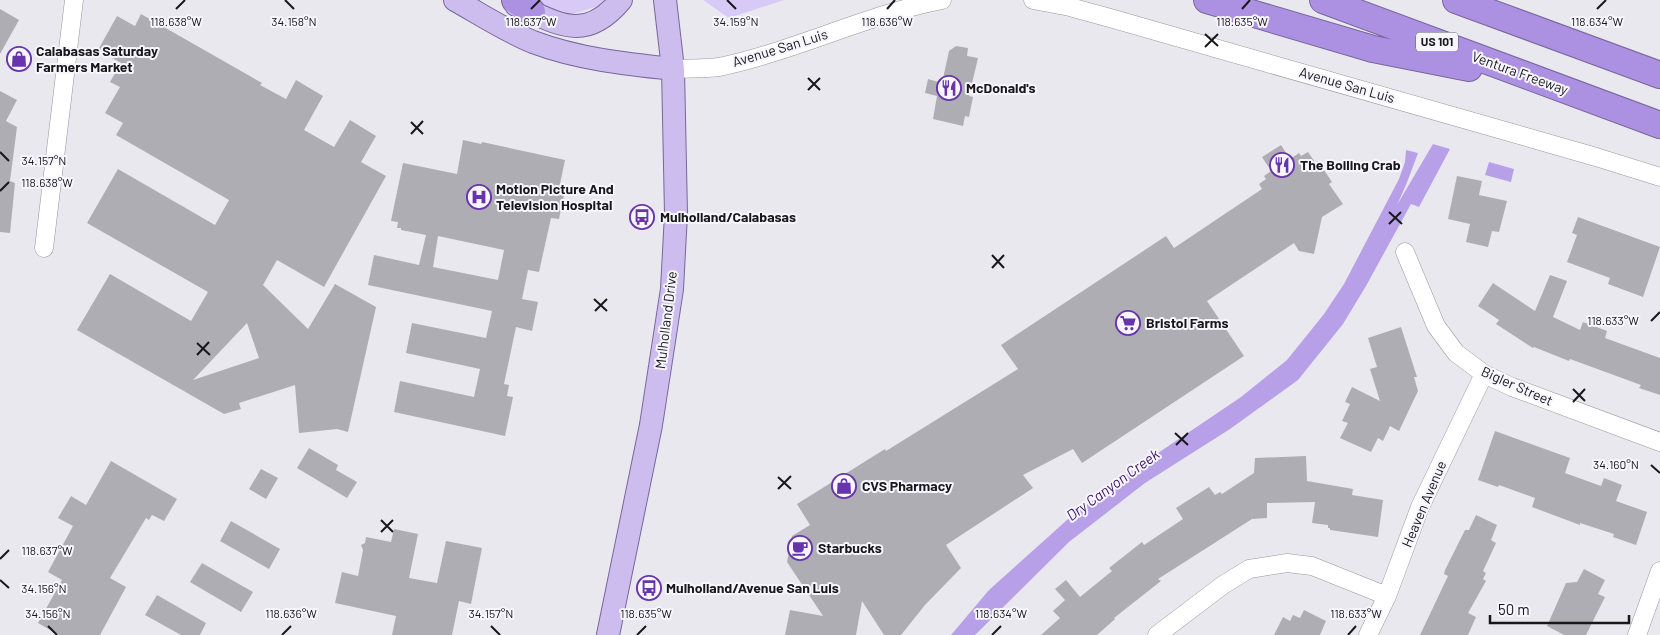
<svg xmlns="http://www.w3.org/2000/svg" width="1660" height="635" font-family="Barlow,sans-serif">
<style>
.green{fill:#d7caf6}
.water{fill:#b7a0e8}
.building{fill:#afadb4;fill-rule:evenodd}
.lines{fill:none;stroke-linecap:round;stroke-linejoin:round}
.minor-casing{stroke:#99979e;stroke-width:19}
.major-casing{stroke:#78669c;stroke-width:24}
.highway-casing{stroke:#78669c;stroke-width:28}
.minor{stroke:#fff;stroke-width:18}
.major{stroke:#cdbdee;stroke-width:22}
.highway{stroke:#ac91e3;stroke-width:26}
.ticks{fill:none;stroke:#181719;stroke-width:2}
.labels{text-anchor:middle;stroke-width:4;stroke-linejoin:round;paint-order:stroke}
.shield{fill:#f7f5fd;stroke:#5b5a5d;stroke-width:1}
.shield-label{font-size:12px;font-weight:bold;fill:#181719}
.street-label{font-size:14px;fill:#181719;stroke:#f7f5fd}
.poi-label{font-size:14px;font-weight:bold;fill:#181719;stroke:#f7f5fd;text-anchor:start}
.water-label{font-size:15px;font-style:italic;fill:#3a1567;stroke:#f7f5fd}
.ticks-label{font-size:12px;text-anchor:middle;fill:#181719;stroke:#f7f5fd;stroke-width:4;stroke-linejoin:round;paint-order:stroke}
</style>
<rect width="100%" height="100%" fill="#eae8ef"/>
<!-- green -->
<path class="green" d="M532,0H609L608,3L563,17Z
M703,0H784L729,18Z"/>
<!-- water -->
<path class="water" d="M1433,144L1450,149L1419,207L1411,204L1366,286L1343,324L1298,380L1230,429L1145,483L1069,542L975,635H951L989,590L1067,520L1124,476L1241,397L1287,360L1324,314L1344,284L1399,179L1405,162L1406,150L1418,153L1406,185L1397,205Z
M1489,162L1514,169L1511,182L1485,175Z"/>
<!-- building -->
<path class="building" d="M0,9L19,20L0,54Z
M141,14L262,83L260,85L286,99L296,80L323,96L304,130L334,147L350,120L376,136L361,162L386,176L324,287L277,260L263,285L308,329L335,284L376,307L348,432L337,429L299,433L295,385L239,403L241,409L224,414L77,330L110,274L191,321L208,292L87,223L118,169L215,225L229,200L116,135L123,123L105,113L120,87L110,82L121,63L98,50L117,16L135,26ZM247,323L259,358L193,380Z
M956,46L968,48L967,56L978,58L969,96L973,97L969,117L965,116L963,126L933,119L937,96L925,93L928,79L942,83L949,51Z
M0,91L17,100L6,121L17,127L10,181L15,183L10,233L0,232Z
M463,140L481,144L482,142L565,160L558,194L564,195L559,219L551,218L539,272L528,270L522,299L538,302L532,331L516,327L504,384L509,385L507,396L513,397L505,436L394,412L400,381L474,397L480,369L406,353L412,323L486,338L492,311L368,285L374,255L419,265L426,235L401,230V228H397L398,222L391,221L403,163L457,174ZM438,236L504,250L498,280L433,267Z
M1281,145L1290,159L1299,153L1301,156L1308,152L1315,162L1318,161L1332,182L1329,184L1343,204L1322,217L1314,254L1299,251L1294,243L1207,301L1244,356L1082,463L1073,449L1023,475L1033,488L946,545L961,568L925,605L901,635H884L862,601L856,635H785L790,610L823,616L787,562L792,536L810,525L797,504L885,449L886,451L1018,369L1001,345L1166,236L1174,248L1262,189L1259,184L1266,179L1264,176L1271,171L1262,157Z
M1457,176L1482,181L1479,195L1507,201L1499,232L1492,231L1488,247L1466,242L1470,224L1448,219Z
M1578,217L1660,247L1643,297L1608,284L1610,278L1567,262L1577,235L1572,233Z
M1550,275L1567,281L1553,317L1580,330L1583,322L1607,331L1605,338L1660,358V395L1639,388L1641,385L1570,359L1569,361L1534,347L1533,348L1496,324L1499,320L1478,306L1493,283L1535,311Z
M1401,327L1417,377H1414L1418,391L1399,431L1390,426L1383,441L1378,438L1371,452L1340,438L1348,423L1342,421L1350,404L1345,402L1352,387L1380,401L1370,369L1377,367L1368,338Z
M1495,431L1570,458L1565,473L1601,486L1604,478L1622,485L1616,501L1647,512L1636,545L1613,537L1614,534L1580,523V525L1532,507L1535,498L1499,485L1498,487L1478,480Z
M309,448L338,465L336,470L357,482L347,498L297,468Z
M1306,456L1307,481L1353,489L1352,495L1383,500L1378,537L1330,530V528H1328V525L1312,523L1315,502L1267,503V518L1252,519L1158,579L1161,581L1114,618L1115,619L1097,635H1041L1060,618L1053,611L1065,600L1055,589L1066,580L1080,597L1112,571L1109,568L1142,542L1144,545L1183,519L1176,508L1209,487L1215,495L1220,492L1222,494L1254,473L1255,458Z
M111,461L177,499L164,521L152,515L149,520L146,518L110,578L126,587L100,635H59L38,623L62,580L48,572L73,526L58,518L71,496L86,505Z
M261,469L278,478L266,499L249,489Z
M1476,515L1497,525L1491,540L1496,543L1483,571L1486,573L1483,579L1486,581L1468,613L1476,617L1468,635H1420L1448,576L1444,574L1445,570L1465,530H1469Z
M231,521L280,549L269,569L220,541Z
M394,529L418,534L409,578L437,583L446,541L482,548L471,604L459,601L452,635H392L396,616L335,603L342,572L358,576L363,550L361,545L365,543L366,537L391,542Z
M202,563L253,592L241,612L190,582Z
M1584,569L1605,580L1598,594L1605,597L1586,635H1564L1547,626L1566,583L1577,582Z
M157,595L206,623L200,635H181L145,615Z
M1304,610L1326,621L1320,635H1274L1283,617L1290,621L1293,615L1300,618Z"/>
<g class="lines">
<defs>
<path id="minor" d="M1033,0L1070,7L1110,18L1596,157L1660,177
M673,69C688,68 704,69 719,67C795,51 866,15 942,0
M44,248L74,0
M1405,252L1436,326L1456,353L1484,374L1512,387L1660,442
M1157,635L1223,585L1249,569L1287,563L1312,566L1387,596
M1368,635L1387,596L1420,507L1484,374
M1637,635L1660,571"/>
<path id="major" d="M455,0C480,14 506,31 533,42C578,59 626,64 673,69
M516,5C559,24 585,43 621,0
M608,635L651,425L672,289L676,214L673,69L665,0"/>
<path id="highway" d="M515,0L532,12
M1207,0L1373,49L1469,68
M1323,0L1660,125
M1456,0L1660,75"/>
</defs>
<!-- minor casing -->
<use href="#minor" class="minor-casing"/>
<!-- major casing -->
<use href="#major" class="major-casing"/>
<!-- highway casing -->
<use href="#highway" class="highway-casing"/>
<!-- minor -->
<use href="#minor" class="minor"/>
<!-- major -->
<use href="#major" class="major"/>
<!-- highway -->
<use href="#highway" class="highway"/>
</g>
<!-- ticks -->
<path class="ticks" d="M285,0L294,9M727,0L736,9M176,9L185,0M531,9L540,0M887,9L895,0M1242,9L1250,0M1597,9L1606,0M1205,34L1218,46M1205,47L1218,34M808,78L820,90M808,90L820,78M411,122L423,134M411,134L423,121M0,152L9,161M0,191L9,182M1389,212L1402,224M1389,224L1401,212M992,255L1004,268M992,268L1004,255M594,299L607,311M595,311L607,299M1651,321L1660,312M197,343L210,355M197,355L209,342M1573,389L1585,401M1573,402L1585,389M1175,433L1188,445M1176,445L1188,433M1651,465L1660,473M778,477L791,489M778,489L791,476M381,520L393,532M381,532L393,520M0,559L9,550M0,580L9,588M48,626L57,635M491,626L500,635M282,635L291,626M637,635L646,626M992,635L1001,626M1348,635L1356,626"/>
<!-- icons -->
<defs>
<symbol id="shop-ring" viewBox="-11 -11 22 22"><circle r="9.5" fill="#f7f5fd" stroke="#6734ab" stroke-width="1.5"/><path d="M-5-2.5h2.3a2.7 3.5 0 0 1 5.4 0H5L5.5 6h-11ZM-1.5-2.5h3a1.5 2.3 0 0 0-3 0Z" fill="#6734ab"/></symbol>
<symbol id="restaurant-ring" viewBox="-11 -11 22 22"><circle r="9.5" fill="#f7f5fd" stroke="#6734ab" stroke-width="1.5"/><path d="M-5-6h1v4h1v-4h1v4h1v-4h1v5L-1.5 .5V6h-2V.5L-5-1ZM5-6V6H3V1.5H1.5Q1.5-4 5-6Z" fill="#6734ab"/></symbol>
<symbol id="hospital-ring" viewBox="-11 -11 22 22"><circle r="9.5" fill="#f7f5fd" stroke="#6734ab" stroke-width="1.5"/><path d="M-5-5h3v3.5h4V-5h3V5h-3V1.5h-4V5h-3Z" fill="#6734ab"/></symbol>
<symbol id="bus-ring" viewBox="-11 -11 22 22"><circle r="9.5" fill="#f7f5fd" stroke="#6734ab" stroke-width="1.5"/><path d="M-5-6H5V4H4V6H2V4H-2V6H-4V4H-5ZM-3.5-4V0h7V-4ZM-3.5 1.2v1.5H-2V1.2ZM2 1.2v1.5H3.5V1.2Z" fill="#6734ab"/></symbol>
<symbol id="supermarket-ring" viewBox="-11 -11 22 22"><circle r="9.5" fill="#f7f5fd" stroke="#6734ab" stroke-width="1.5"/><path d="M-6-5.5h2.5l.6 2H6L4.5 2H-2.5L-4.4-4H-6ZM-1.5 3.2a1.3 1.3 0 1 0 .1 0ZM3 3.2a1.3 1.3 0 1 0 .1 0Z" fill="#6734ab"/></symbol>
<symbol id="cafe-ring" viewBox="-11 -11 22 22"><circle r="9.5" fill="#f7f5fd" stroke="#6734ab" stroke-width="1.5"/><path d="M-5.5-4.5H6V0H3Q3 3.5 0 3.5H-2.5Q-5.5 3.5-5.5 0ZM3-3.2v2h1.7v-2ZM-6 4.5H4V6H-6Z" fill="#6734ab"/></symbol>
</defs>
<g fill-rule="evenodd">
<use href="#shop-ring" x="5" y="45" width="28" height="28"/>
<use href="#restaurant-ring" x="935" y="74" width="28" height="28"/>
<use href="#restaurant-ring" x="1268" y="151" width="28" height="28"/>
<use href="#hospital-ring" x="465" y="183" width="28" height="28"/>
<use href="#bus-ring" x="628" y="203" width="28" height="28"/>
<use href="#supermarket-ring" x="1114" y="309" width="28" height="28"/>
<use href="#shop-ring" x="830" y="472" width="28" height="28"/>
<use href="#cafe-ring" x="786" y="534" width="28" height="28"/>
<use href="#bus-ring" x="635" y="574" width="28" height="28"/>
</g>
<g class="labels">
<!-- shield labels -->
<rect class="shield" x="1416" y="32.5" width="42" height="19" rx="4"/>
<g class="shield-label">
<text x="1437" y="46">US 101</text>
</g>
<!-- street labels -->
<g class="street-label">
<text transform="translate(780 48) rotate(-17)" y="5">Avenue San Luis</text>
<text transform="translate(1520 73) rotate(20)" y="5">Ventura Freeway</text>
<text transform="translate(1347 85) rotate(16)" y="5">Avenue San Luis</text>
<text transform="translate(666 320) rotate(-83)" y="5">Mulholland Drive</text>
<text transform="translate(1517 386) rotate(24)" y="5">Bigler Street</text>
<text transform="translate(1424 504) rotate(-67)" y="5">Heaven Avenue</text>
</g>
<!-- poi labels -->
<g class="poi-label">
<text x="36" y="56">Calabasas Saturday<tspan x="36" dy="16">Farmers Market</tspan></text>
<text x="966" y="93">McDonald's</text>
<text x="1300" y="170">The Boiling Crab</text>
<text x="496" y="194">Motion Picture And<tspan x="496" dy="16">Television Hospital</tspan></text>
<text x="660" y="222">Mulholland/Calabasas</text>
<text x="1146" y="328">Bristol Farms</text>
<text x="862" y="491">CVS Pharmacy</text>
<text x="818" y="553">Starbucks</text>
<text x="666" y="593">Mulholland/Avenue San Luis</text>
</g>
<!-- water labels -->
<g class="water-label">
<text transform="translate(1113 485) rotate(-36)" y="5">Dry Canyon Creek</text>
</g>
</g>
<g class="ticks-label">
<text x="294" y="26">34.158°N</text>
<text x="736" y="26">34.159°N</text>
<text x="176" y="26">118.638°W</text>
<text x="531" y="26">118.637°W</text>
<text x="887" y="26">118.636°W</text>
<text x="1242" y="26">118.635°W</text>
<text x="1597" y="26">118.634°W</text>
<text x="44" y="165">34.157°N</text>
<text x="47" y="187">118.638°W</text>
<text x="1613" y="325">118.633°W</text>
<text x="1616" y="469">34.160°N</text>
<text x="47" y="555">118.637°W</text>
<text x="44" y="593">34.156°N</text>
<text x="291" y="618">118.636°W</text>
<text x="646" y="618">118.635°W</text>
<text x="1001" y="618">118.634°W</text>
<text x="1356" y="618">118.633°W</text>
<text x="48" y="618">34.156°N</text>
<text x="491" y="618">34.157°N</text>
</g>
<!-- scale -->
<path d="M1490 615v8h139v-8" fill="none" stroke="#181719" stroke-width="2.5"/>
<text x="1498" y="615" font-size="15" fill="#181719" stroke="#f7f5fd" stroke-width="4" paint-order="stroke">50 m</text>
</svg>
